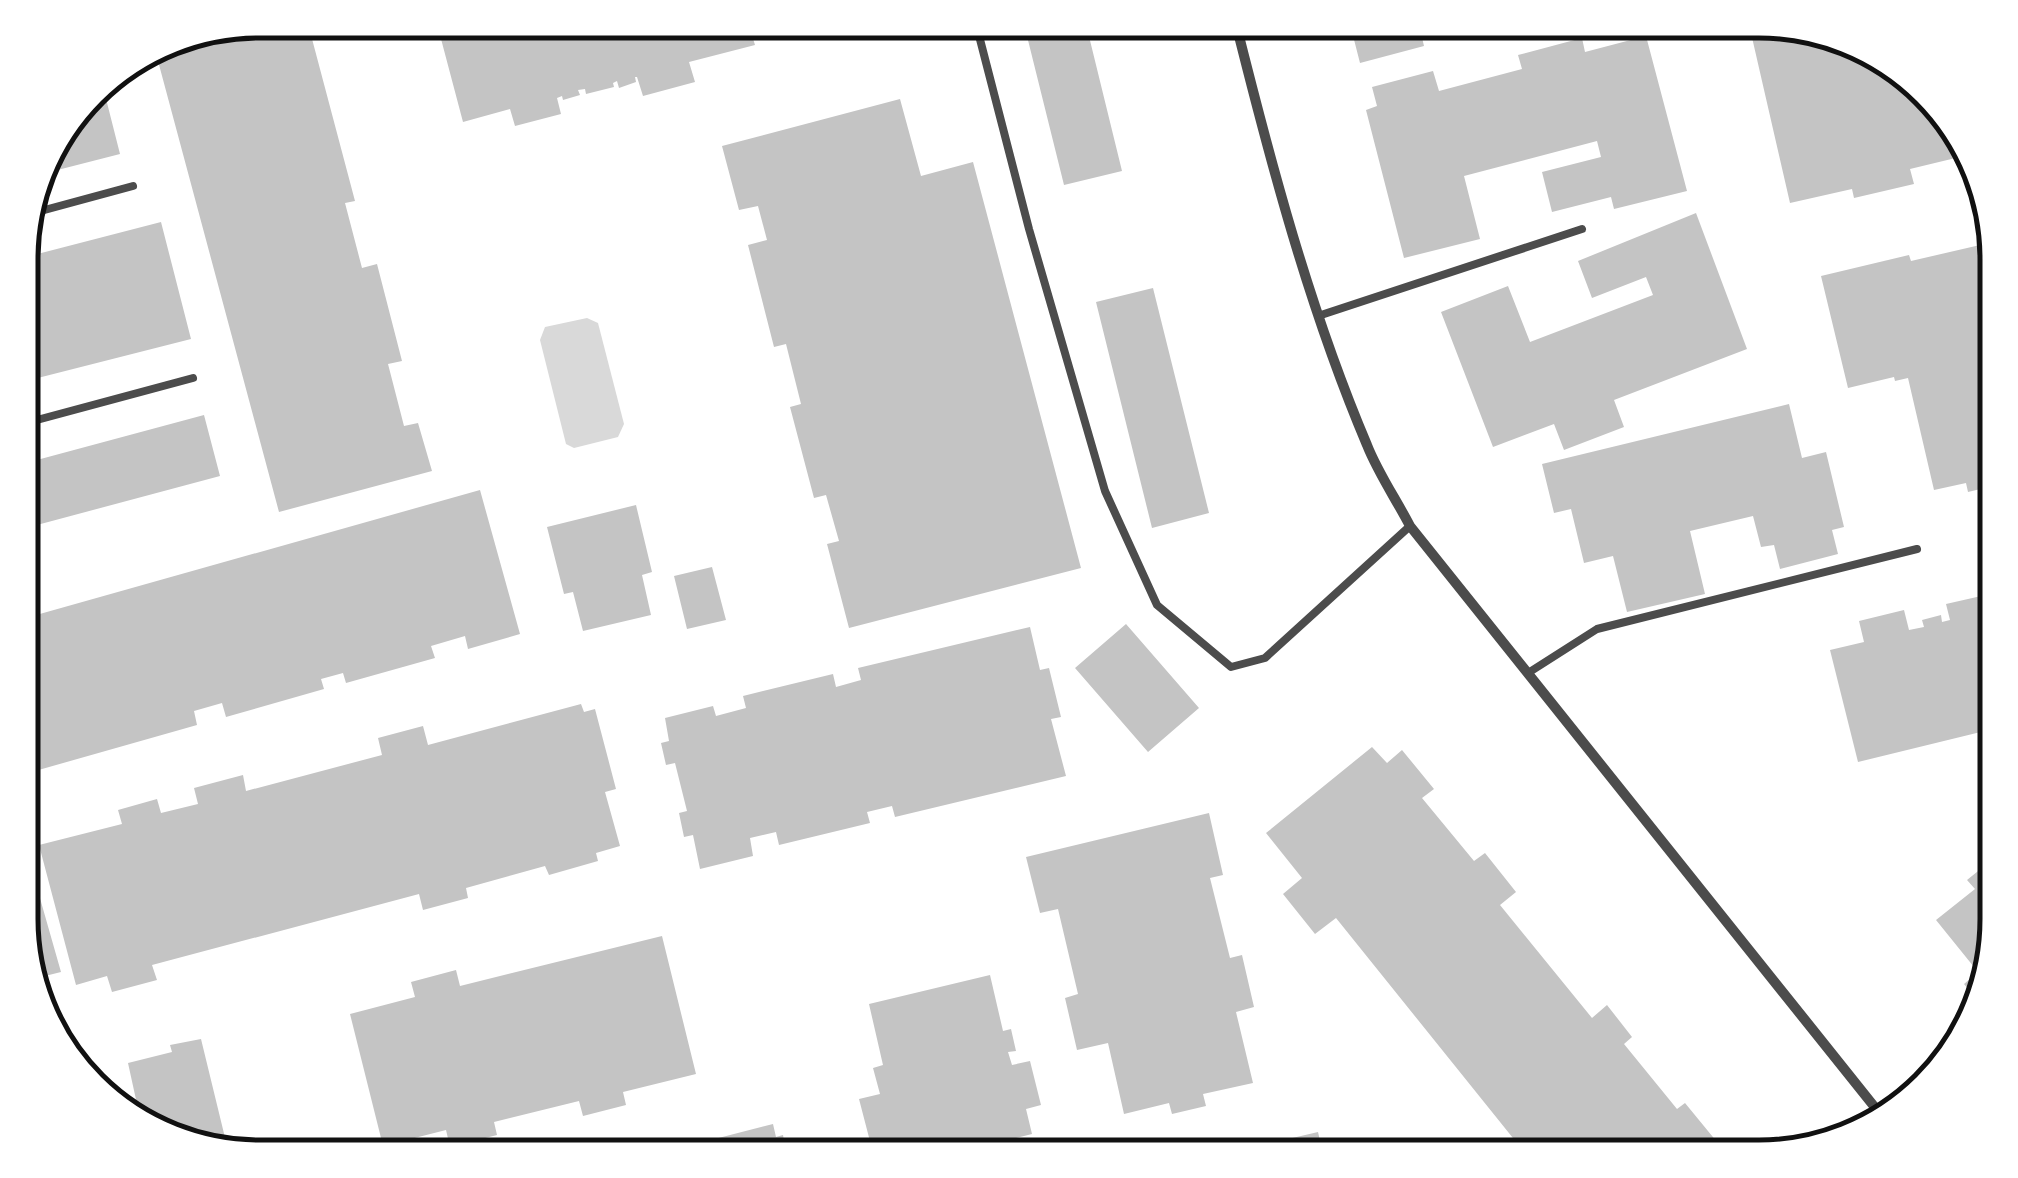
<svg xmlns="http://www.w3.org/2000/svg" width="2018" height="1178" font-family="Inter,sans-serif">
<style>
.water{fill:#d9d9d9}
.building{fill:#c4c4c4}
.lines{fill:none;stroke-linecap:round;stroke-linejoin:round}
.service{stroke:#4c4c4c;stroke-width:8}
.minor{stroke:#4c4c4c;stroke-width:10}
.rim{fill:none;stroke:#111;stroke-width:5}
</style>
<rect width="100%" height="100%" fill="#fff"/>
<!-- water -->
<path class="water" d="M587,318L598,323L624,424L618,437L574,448L566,444L540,340L545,327Z"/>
<!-- building -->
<path class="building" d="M258,20H307L355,201L345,203L362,268L377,264L402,361L388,364L404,426L418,423L432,471L279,512L154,46L168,38Z
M436,20H778V21L750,29L755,45L689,62L695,82L643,96L637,77H635L636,82L619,88L617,81L613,83L614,87L586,94L585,89L578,90L580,95L563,100L562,96L557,98L561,114L515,126L510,109L463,122Z
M1023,20H1085L1122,171L1064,185Z
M1349,20H1451V21L1420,29L1424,46L1360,63Z
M1748,20H1760L1879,52L1958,126L1968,155L1910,169L1914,184L1854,198L1852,189L1790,203Z
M1646,36L1687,191L1614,209L1611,197L1552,212L1542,172L1601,157L1597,141L1464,176L1480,239L1404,258L1366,110L1377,106L1372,87L1433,71L1439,91L1522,69L1518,55L1582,38L1585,52Z
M101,79L120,154L38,175L45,152Z
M900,99L921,176L973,162L1081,568L849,628L827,544L839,541L826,495L814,498L790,407L801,404L786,344L774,347L748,245L767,240L758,206L739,210L722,146Z
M1696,213L1747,349L1614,400L1624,427L1564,450L1554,424L1493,447L1441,312L1508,286L1530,342L1653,295L1646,277L1592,298L1578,261Z
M161,222L191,339L22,382V258Z
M1993,228L1997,242V485L1968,492L1966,483L1934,490L1908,378L1895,381L1894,377L1848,388L1821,276L1909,255L1911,261L1993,242L1990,229Z
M1153,288L1209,513L1152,528L1096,302Z
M1789,404L1802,458L1826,452L1844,527L1832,530L1838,554L1780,569L1774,545L1761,547L1753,516L1690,531L1705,594L1627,612L1613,556L1584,563L1571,509L1554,513L1542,464Z
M204,415L220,476L22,529V464Z
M480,490L520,634L468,649L465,636L431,646L435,658L346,683L343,673L321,679L324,689L226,717L222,703L194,711L197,725L35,771L22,725V619Z
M636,505L652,572L642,575L651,615L583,631L573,592L564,594L547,527Z
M712,567L726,620L687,629L674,576Z
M1990,594L1994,609L1997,608V728L1858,762L1830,650L1864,642L1859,621L1904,610L1909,630L1924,627L1922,620L1941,615L1942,622L1950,620L1946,604Z
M1126,624L1199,708L1148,752L1075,668Z
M1030,627L1040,670L1049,668L1061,717L1051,719L1066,776L895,817L892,806L867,812L870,823L779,845L776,832L750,838L753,856L700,869L693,835L684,837L679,813L687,811L675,763L666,765L661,743L669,741L665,718L713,706L716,716L746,708L743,696L833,674L836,687L861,680L858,668Z
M581,704L584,712L595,709L616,789L605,792L620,846L596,853L598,861L549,875L545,866L466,888L468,898L423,910L419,894L152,965L157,980L112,992L107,976L76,985L39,845L122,824L118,810L157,799L161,813L198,804L194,788L243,775L246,791L382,755L378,738L423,726L428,745Z
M1372,747L1387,763L1402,750L1434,789L1422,798L1474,861L1485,853L1516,892L1500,905L1592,1018L1607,1005L1632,1037L1624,1044L1677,1109L1685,1103L1717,1142L1702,1155L1704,1158H1529L1336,918L1315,934L1283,894L1302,878L1266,833Z
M1209,813L1223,875L1210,878L1230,958L1242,955L1254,1007L1236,1012L1253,1083L1203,1094L1206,1106L1172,1114L1169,1103L1124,1114L1108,1043L1077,1050L1065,998L1078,994L1058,909L1040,913L1026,857Z
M22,835L61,972L33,979L22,950Z
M1998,855V935L1978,1001L1964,984L1978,972L1936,920L1975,889L1967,880Z
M662,936L696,1074L623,1092L626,1105L583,1116L579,1101L494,1122L497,1135L450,1147L446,1130L383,1146L350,1014L415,997L411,982L456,970L460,986Z
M990,975L1003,1031L1011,1029L1016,1051L1008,1052L1012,1065L1030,1061L1041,1105L1026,1109L1032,1134L935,1158H892L889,1145L872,1149L859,1099L880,1094L873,1068L883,1065L869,1004Z
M201,1039L228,1150L142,1127L128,1063L172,1052L170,1045Z
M773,1124L776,1137L783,1135L787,1158H641Z
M1318,1132L1324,1158H1266L1263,1145Z"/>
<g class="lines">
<!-- service -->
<path class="service" d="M975,20L1029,229L1105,491L1157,605L1231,667L1265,658L1410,526
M26,215L133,186
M1318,316L1582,229
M22,424L193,378
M1528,673L1597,629L1917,549"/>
<!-- minor -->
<path class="minor" d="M1235,20C1271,164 1309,308 1367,445C1378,473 1396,499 1410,526L1885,1120"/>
</g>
<!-- crop -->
<path d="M0 0H2018V1178H0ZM259 38H1759A221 221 0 0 1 1980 259V919A221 221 0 0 1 1759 1140H259A221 221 0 0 1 38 919V259A221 221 0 0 1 259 38Z" fill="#fff" fill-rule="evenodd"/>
<path class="rim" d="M259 38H1759A221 221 0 0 1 1980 259V919A221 221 0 0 1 1759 1140H259A221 221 0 0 1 38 919V259A221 221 0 0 1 259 38Z"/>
</svg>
